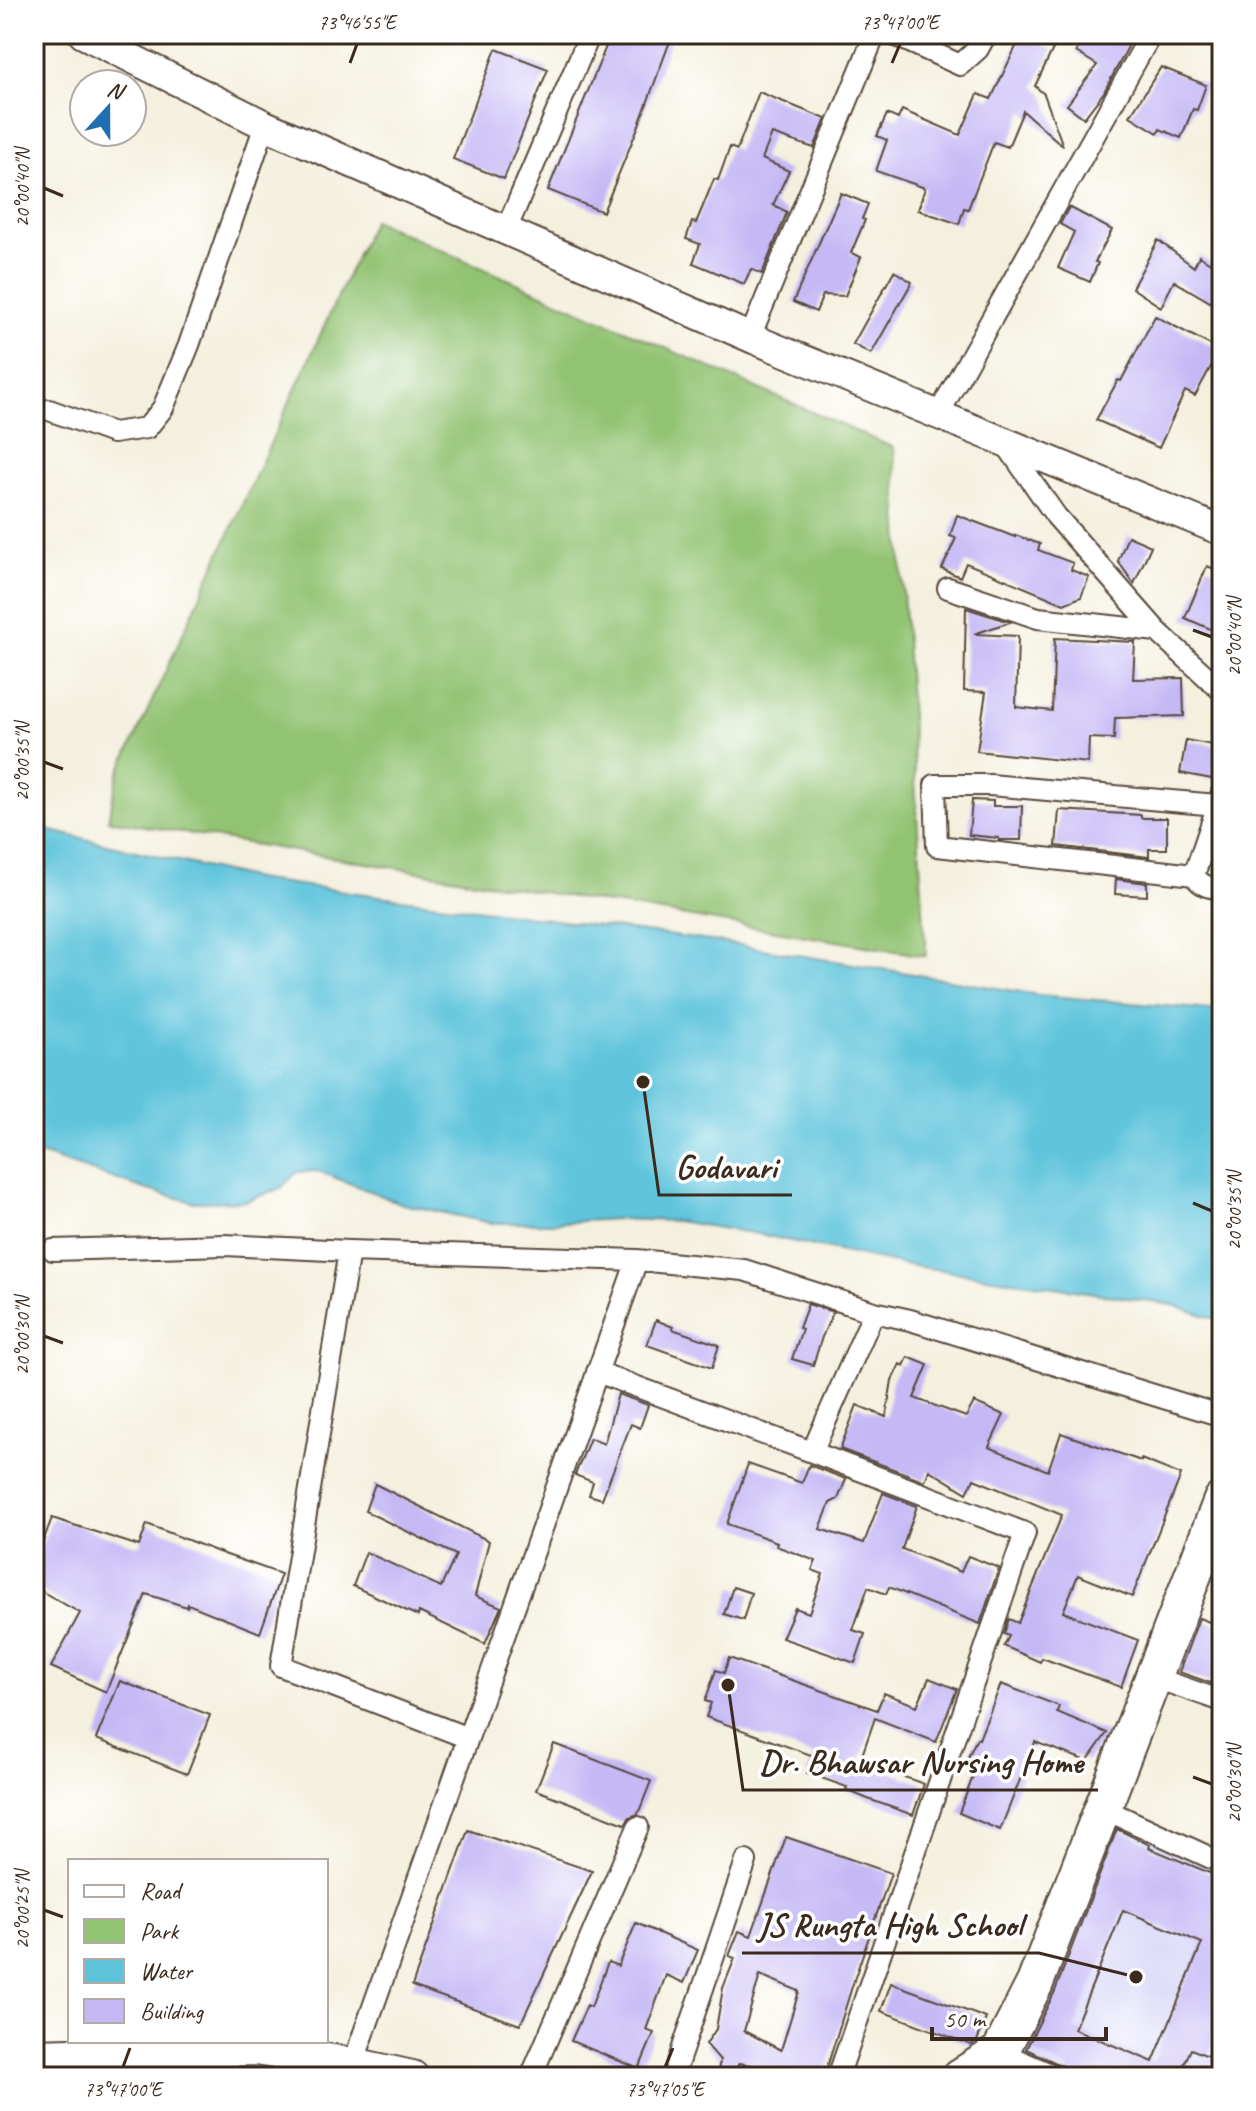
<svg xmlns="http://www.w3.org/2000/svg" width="1256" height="2111" font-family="Caveat,sans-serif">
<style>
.built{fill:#d8d7f8}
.green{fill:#92c372;stroke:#667648;stroke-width:2}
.water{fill:#5ec4dc;stroke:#4c777d;stroke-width:2}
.building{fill:#c5b8f5;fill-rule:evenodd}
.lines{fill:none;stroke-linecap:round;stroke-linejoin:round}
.street-casing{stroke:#57483b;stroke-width:24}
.secondary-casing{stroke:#57483b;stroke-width:32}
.primary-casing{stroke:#57483b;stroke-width:36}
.highway-casing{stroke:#57483b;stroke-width:40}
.street{stroke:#fff;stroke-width:20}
.secondary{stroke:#fff;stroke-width:28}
.primary{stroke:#fff;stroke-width:32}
.highway{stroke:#fff;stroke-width:36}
.ticks{fill:none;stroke:#3b2a1e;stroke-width:3}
.leader{fill:none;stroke:#3b2a1e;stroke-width:3}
.callout-dot{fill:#3b2a1e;stroke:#fff;stroke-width:3}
.callout-label{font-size:34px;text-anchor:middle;font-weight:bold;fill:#3b2a1e;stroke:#fff;stroke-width:7;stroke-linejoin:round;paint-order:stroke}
.neatline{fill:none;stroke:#3b2a1e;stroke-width:3}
.ticks-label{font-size:20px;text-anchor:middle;fill:#3b2a1e}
</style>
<rect width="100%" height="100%" fill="#fff"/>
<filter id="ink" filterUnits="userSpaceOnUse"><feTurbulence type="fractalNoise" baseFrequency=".0125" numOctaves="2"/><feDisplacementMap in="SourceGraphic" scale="16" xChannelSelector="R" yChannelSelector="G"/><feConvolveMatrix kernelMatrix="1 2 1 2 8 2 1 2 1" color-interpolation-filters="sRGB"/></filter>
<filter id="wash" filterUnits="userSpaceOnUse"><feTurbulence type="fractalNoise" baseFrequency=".006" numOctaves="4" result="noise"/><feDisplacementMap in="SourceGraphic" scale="32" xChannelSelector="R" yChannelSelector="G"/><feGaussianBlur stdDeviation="1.8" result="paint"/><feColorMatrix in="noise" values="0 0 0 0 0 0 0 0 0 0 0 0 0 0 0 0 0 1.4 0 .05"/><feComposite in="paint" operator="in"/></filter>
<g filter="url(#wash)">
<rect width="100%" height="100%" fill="#f4f0de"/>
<!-- built -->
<path class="built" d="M1114,1822L1222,1869V2077H1053L1016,2064Z"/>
<!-- green -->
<path class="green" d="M373,220L894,448L926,956L108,820L118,775Z"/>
<!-- water -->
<path class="water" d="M34,827L255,879L733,944L1039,995L1222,1011V1321L1173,1305L895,1263L758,1234L676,1221L616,1219L551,1223H491L403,1204L318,1171L297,1172L281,1188L246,1201L193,1202L148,1190L34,1152Z"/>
<g id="blocks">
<!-- building -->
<path class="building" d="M611,34H651L670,41L639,125L603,212L548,190Z
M1022,34L1053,49L1035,86L1044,94L1063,146L1023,111L1008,147L994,142L968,209L964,208L959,224L918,210L925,188L876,171L887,140L877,136L887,114L898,119L902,110L960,135L978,94L991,99Z
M1087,34H1112L1129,45L1104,92L1084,118L1067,105L1097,65L1076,52Z
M496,49L548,69L504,179L453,159Z
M1161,67L1206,85L1197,110L1193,109L1181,138L1160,129L1158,133L1130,116Z
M759,92L826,119L814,148L772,134L762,159L789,171L773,205L787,212L762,274L751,269L744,284L693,263L700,244L686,239L692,222L696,223L714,179L718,180L730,147L737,150Z
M841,193L868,204L862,219L865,220L851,253L861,257L845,296L823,295L816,312L793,302Z
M1069,207L1112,230L1095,262L1098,263L1090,282L1058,268L1074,232L1060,224Z
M1158,240L1194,267L1199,256L1222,270V309L1174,281L1161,307L1132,288Z
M894,271L912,282L871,354L853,344Z
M1155,316L1220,350L1195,396L1185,391L1159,448L1096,420L1118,380L1121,381Z
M957,515L1015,537V535L1040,544L1038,550L1073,563L1071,570L1089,577L1081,597L1064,604L966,563L960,577L942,569L956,538L950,536Z
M1128,536L1151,546L1134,584L1118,561Z
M1207,566L1222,572V634L1185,618Z
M966,608L1010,622L974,634L1018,636L1016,707L1052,711L1055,638L1135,642L1133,679L1183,678L1184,716L1115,718L1114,739L1089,738L1088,763L977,751L986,692L964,691Z
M1186,740L1218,746L1212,779L1180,773Z
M972,800L993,801V806H1022L1021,840H999L998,838L969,835Z
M1059,810L1141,815V818H1167V849H1149V857L1056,846Z
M1116,879L1147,883V896L1115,894Z
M808,1304L833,1312L822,1337L813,1365L792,1359L802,1329L799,1328Z
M656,1320L673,1327L672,1329L719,1345L712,1368L647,1345Z
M908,1357L928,1365L914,1398L966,1417L974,1402L1004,1415L989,1447L1048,1471L1061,1433L1141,1461V1459L1181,1475L1132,1597L1078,1575L1063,1612L1138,1640L1121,1687L1042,1658L1040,1662L1004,1646L1009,1636L1004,1634L1009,1619L1018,1623L1062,1515L974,1479L967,1493L929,1470L925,1481L840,1449L857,1405L886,1417L892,1380L900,1364L904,1366Z
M618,1394L648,1405L640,1428L631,1424L602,1499L589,1495L593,1482L575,1475L590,1438L604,1444Z
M748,1464L802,1483L809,1465L846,1479L838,1499L830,1503L820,1529L864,1543L883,1493L917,1506L902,1549L961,1572L968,1556L999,1568L980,1624L889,1587L886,1594L868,1587L853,1630L865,1634L855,1663L782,1638L795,1608L809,1613L823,1574L812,1570L816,1561L776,1546L777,1542L727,1524Z
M375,1484L489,1541L475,1596L501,1607L485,1644L419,1612L418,1616L353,1586L366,1552L441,1587L456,1555L365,1511Z
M52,1518L139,1546L147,1524L221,1553L281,1574L260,1633L188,1604L187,1607L146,1594L106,1692L51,1667L80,1613L34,1587V1565Z
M733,1587L751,1593L743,1620L724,1614Z
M1199,1618L1222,1627V1687L1179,1672Z
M729,1658L877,1710L884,1693L917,1706L929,1678L957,1689L936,1742L875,1718L860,1761L924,1784L913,1815L868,1799L846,1790L847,1787L807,1773L814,1756L706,1717L711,1703L705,1701L716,1670L724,1673Z
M120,1681L210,1715L187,1774L96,1739Z
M1001,1684L1059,1706L1057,1712L1107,1733L1087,1761L1035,1742L1000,1830L959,1813L979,1761L968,1757L977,1738L979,1739Z
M554,1744L651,1781L638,1814L630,1817L625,1824L536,1790Z
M1117,1829L1150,1845L1149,1848L1222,1878V1973L1211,1999L1222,2004V2022L1208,2056L1191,2049L1180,2073L1188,2077H1070L1068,2070L1063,2066L1026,2049L1055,1991ZM1123,1910L1202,1943L1153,2062L1074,2029Z
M468,1830L592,1871L520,2025L412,1986Z
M786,1837L891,1873L855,1977L824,2077H787L760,2067L739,2063L733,2077H717L720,2060L706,2044L716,2029L723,1988L735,1958L729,1956L739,1931L751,1936ZM760,1975L799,1991L781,2050L744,2031Z
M636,1923L698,1950L684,1983L666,1975L646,2030L654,2033L639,2069L571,2041L587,2005L591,2007L608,1962L618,1966Z
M891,1983L986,2018L977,2041L971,2045L881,2011Z"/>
</g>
</g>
<g filter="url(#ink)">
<use href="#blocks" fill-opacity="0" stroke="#57483b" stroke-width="2"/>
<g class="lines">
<defs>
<path id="street" d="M892,34L960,65L978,49L986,34
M506,230L590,34
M750,337L875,34
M49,410L113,433L147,428L163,408L189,345L265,125
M938,415L1151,34
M1005,443L1056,516L1157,631L1222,691
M948,588L1038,618L1157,631
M1222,793L1194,875C1201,886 1209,888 1222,888
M1194,875L937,846L935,785H990L1217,805
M53,1250L225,1245L349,1251L637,1260
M349,1251L281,1666L468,1738
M597,1372L812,1452L874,1312
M812,1452L1025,1533L838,2077
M1153,1677L1222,1701
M1102,1808L1222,1863
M1000,2052L1057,2077
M349,2075L637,1260L744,1270L874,1312L910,1320L1222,1416
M531,2077L638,1827
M673,2077L746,1861"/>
<path id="secondary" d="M83,34L265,125L756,340L1222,531"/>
<path id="primary" d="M34,2055L255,2049L353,2064L412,2077"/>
<path id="highway" d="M960,2077L1000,2052L1035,1983L1222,1500"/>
</defs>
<!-- street casing -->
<use href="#street" class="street-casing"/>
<!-- secondary casing -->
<use href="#secondary" class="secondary-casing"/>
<!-- primary casing -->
<use href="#primary" class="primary-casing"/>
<!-- highway casing -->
<use href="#highway" class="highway-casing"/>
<!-- street -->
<use href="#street" class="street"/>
<!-- secondary -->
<use href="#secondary" class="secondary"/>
<!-- primary -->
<use href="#primary" class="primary"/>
<!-- highway -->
<use href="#highway" class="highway"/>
</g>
</g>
<!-- ticks -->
<path class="ticks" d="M350,63L357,44M892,63L900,44M44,188L63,196M1193,630L1212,637M44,762L63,769M1193,1203L1212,1211M44,1336L63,1343M1193,1777L1212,1784M44,1910L63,1917M123,2067L130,2048M665,2067L673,2048"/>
<!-- callouts -->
<path class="leader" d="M643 1082L659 1195H792M728 1685L743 1790H1098M1136 1977L1039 1953H742"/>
<g class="callout-dot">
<circle cx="643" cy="1082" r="8"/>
<circle cx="728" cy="1685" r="8"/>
<circle cx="1136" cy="1977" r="8"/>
</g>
<g class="callout-label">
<text x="726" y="1178">Godavari</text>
<text x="921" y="1773">Dr. Bhawsar Nursing Home</text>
<text x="890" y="1936">JS Rungta High School</text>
</g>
<!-- margin -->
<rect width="1256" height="2111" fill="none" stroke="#fff" stroke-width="88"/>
<!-- legend -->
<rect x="68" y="1859" width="260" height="184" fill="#ffffff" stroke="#b1aaa5" stroke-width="2"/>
<rect x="84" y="1885" width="40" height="12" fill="#ffffff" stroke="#b1aaa5" stroke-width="2"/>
<text x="140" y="1899" font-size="24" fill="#3b2a1e">Road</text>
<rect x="84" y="1919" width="40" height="24" fill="#92c372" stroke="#b1aaa5" stroke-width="2"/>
<text x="140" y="1939" font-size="24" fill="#3b2a1e">Park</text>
<rect x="84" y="1959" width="40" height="24" fill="#5ec4dc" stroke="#b1aaa5" stroke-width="2"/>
<text x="140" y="1979" font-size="24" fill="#3b2a1e">Water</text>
<rect x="84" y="1999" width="40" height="24" fill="#c5b8f5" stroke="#b1aaa5" stroke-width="2"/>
<text x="140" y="2019" font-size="24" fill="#3b2a1e">Building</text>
<!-- north arrow -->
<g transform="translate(108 108) rotate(21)"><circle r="38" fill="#ffffff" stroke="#b1aaa5" stroke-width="2"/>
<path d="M0-6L14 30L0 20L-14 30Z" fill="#1f6fb2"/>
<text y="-12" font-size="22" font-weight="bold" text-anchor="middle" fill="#3b2a1e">N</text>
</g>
<!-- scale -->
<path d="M932 2027v12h174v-12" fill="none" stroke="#3b2a1e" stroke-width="4"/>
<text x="944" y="2027" font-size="24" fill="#3b2a1e" stroke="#ffffff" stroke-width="6" paint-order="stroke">50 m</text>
<rect x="44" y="44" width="1168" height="2023" class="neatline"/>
<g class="ticks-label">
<text x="357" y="29">73°46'55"E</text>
<text x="900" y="29">73°47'00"E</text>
<text transform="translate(22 188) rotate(-90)" y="7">20°00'40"N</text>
<text transform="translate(1234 637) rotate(-90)" y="7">20°00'40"N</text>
<text transform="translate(22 762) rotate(-90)" y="7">20°00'35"N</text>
<text transform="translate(1234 1211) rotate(-90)" y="7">20°00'35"N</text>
<text transform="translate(22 1336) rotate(-90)" y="7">20°00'30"N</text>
<text transform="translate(1234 1784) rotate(-90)" y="7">20°00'30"N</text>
<text transform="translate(22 1910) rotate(-90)" y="7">20°00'25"N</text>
<text x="123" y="2096">73°47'00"E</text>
<text x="665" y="2096">73°47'05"E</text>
</g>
</svg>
